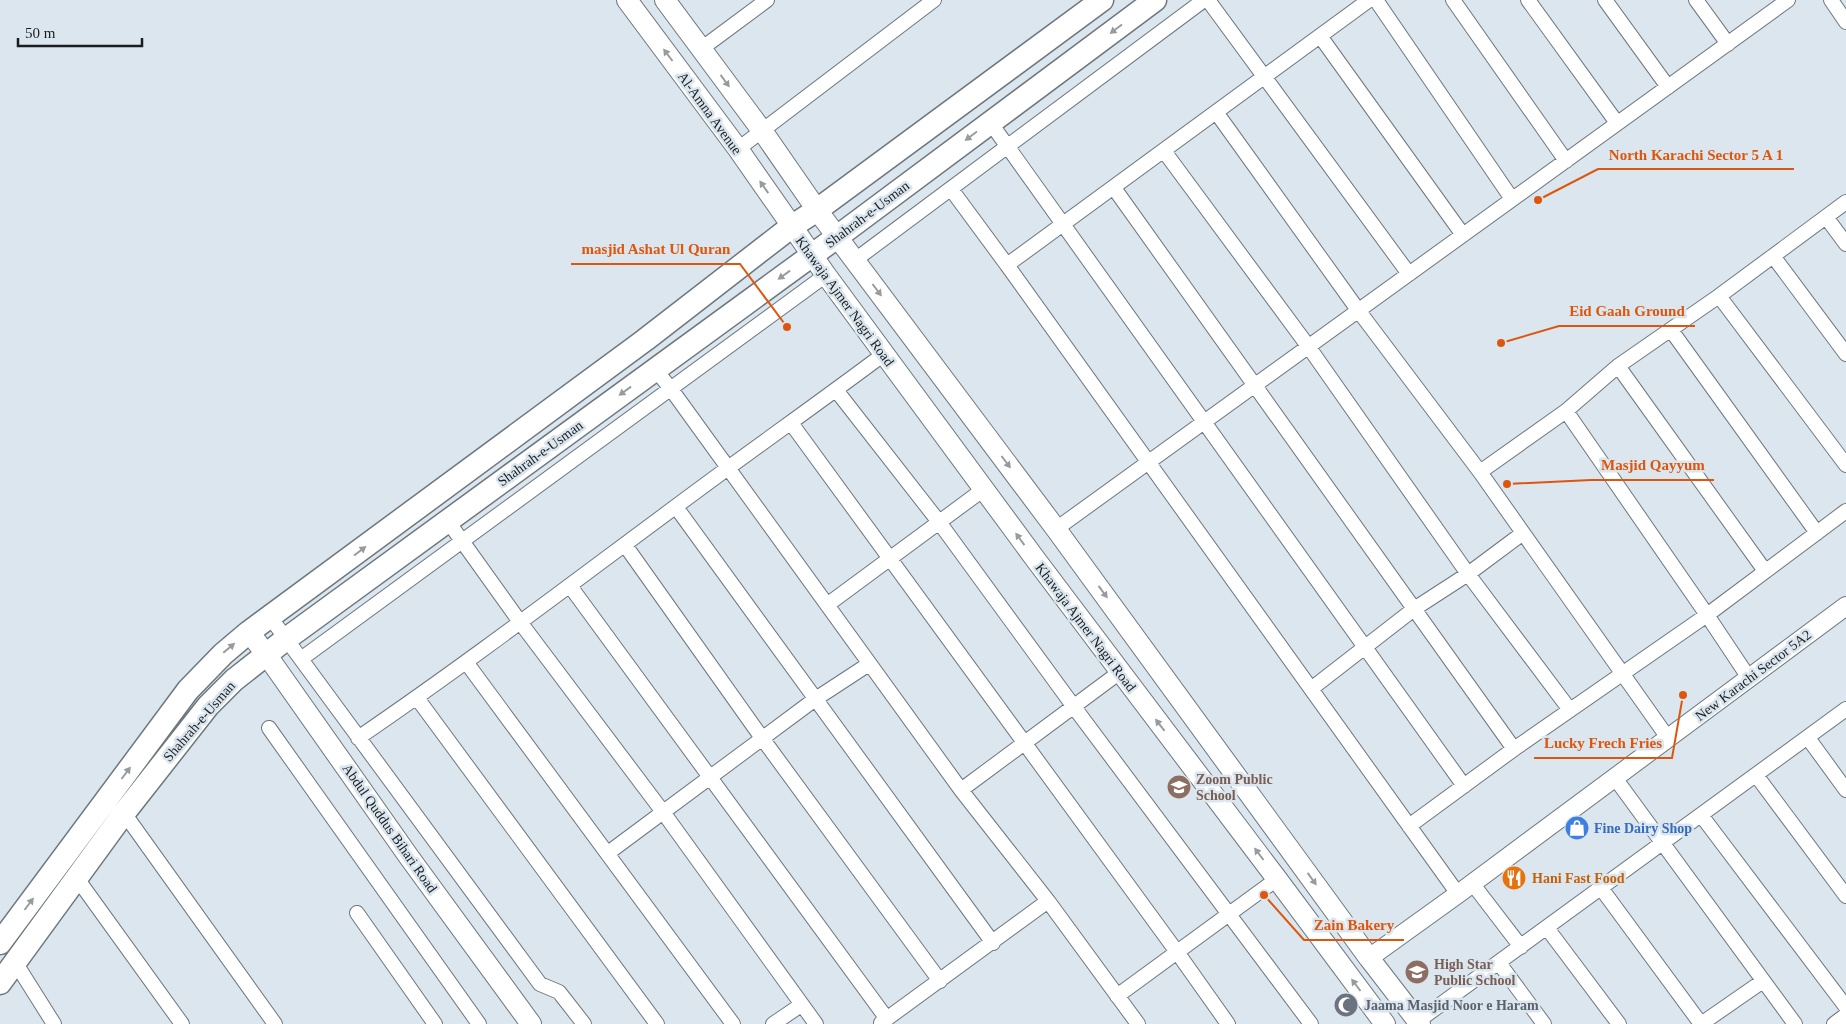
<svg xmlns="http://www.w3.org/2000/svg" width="1846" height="1024" font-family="'Times New Roman',serif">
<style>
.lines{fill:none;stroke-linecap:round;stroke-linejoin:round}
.minor-casing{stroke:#6d777e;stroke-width:16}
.tertiary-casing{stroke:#6d777e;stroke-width:20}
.secondary-casing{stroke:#6d777e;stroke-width:22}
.primary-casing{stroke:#6d777e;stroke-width:25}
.minor{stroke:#fff;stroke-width:14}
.tertiary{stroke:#fff;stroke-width:18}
.secondary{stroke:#fff;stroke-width:20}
.primary{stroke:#fff;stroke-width:22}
.oneway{fill:#989a9b}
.labels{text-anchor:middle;stroke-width:5;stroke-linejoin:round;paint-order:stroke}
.street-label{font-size:14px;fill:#1a1e21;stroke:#dbe6ee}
.education-label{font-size:14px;font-weight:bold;fill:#785e54;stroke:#dbe6ee;text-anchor:start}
.shop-label{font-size:14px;font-weight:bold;fill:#366cbe;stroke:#dbe6ee;text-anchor:start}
.food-label{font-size:14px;font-weight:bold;fill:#c56008;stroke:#dbe6ee;text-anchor:start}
.worship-label{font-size:14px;font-weight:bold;fill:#5b616d;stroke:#dbe6ee;text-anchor:start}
.leader{fill:none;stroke:#de560d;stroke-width:2}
.callout-dot{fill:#de560d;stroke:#dbe6ee;stroke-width:2}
.callout-label{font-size:15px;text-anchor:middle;font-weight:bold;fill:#de560d;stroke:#dbe6ee;stroke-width:5;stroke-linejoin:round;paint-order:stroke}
</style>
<rect width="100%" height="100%" fill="#dbe6ee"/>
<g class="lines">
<defs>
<path id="minor" d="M1208,0L1409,274
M1369,0L1007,265L1458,894
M1376,0L1512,199
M1453,0L1566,161
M1528,0L1617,123
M1605,0L1668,87
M1696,0L1728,44
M1831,0L1846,22
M1320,36L1463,235
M701,49L767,0
M1216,112L1358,310L1480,472L1668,738
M990,122L1464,786
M738,149L934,0
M1164,151L1308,346L1468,574L1570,710
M1114,188L1514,749
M951,189L1007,265
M1826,217L1846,244
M1773,256L1846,354
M855,260L1204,0
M1719,296L1846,465
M1671,330L1817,533
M1618,366L1765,571
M655,369L671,389L961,790L1048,901L1138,1024
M836,390L939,522L1074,707L1311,1024
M1566,411L1707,615L1749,678
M791,423L1177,952L1228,1024
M1480,472L1566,411L1618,366L1719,296L1846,202
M676,507L993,943
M447,520L520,622L663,812L816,1024
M1056,529L1788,0
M625,545L762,738L940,981
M570,586L887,1019
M827,605L984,489
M270,617L540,984L559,992L584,1024
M301,659L826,275
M466,662L733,1024
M1311,689L1414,609L1468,574L1523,533
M417,698L657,1024
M269,728L479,1024
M358,738C484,652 605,558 728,468C780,430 832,393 884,354
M1808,738L1846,790
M1756,775L1846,896
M1615,778L1795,1024
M961,790L1120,672
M124,813L275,1024
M1701,815L1846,1007
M1409,826L1514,749L1707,615L1846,511
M608,853L814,700L869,664
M76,877L182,1024
M1472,883L1521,947
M1601,888L1701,1024
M357,913L435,1024
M1547,928L1619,1024
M15,962L54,1024
M1499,963L1544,1024
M1117,996L1277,879
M1418,1021L1846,709
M881,1023L1048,901
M773,1024L801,1005
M1701,1024L1763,981
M1834,1024L1846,1015"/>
<path id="tertiary" d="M1369,958L1458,894L1846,606"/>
<path id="secondary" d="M627,0L738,149L826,275L1036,560L1277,879L1385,1024
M665,0L763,132L817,210L1056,529L1369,958L1420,1024
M249,632L266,654L409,857L531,1024"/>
<path id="primary" d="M0,943L188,690L223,654L249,632L645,340L791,227L817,210L1102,0
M0,983L124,813L208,706L234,680L286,639L837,237L1155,0"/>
</defs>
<!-- minor casing -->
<use href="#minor" class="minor-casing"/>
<!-- tertiary casing -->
<use href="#tertiary" class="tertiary-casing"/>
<!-- secondary casing -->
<use href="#secondary" class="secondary-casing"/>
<!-- primary casing -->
<use href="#primary" class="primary-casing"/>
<!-- minor -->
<use href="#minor" class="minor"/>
<!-- tertiary -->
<use href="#tertiary" class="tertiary"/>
<!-- secondary -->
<use href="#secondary" class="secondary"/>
<!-- primary -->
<use href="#primary" class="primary"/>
</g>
<!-- one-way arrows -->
<defs><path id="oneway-solid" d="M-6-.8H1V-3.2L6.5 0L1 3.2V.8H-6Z" transform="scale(1.25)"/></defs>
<g class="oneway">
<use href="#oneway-solid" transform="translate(1116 29) rotate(143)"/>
<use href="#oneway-solid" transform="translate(668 55) rotate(-127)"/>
<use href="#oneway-solid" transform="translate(725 81) rotate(54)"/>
<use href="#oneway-solid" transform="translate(971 136) rotate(143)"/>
<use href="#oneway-solid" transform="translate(764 187) rotate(-125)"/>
<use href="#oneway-solid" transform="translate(784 275) rotate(144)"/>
<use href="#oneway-solid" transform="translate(877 290) rotate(53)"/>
<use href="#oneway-solid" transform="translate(625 391) rotate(144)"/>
<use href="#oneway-solid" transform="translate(1006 462) rotate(53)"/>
<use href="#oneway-solid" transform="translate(1020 539) rotate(-126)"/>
<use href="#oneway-solid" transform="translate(360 551) rotate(-37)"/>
<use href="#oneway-solid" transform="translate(1103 592) rotate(54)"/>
<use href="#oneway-solid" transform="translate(229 648) rotate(-40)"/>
<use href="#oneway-solid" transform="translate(1160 725) rotate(-128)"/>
<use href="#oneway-solid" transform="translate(126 773) rotate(-53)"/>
<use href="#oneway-solid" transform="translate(1259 854) rotate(-127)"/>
<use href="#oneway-solid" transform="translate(1312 879) rotate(54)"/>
<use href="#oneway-solid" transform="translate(29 904) rotate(-53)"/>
<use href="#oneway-solid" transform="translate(1356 985) rotate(-127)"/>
</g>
<!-- icons -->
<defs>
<symbol id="school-disc" viewBox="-11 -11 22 22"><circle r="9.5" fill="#8d6e63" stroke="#dbe6ee"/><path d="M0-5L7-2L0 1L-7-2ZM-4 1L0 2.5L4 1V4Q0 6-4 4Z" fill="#fff"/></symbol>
<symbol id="shop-disc" viewBox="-11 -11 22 22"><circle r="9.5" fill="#3f7fe0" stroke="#dbe6ee"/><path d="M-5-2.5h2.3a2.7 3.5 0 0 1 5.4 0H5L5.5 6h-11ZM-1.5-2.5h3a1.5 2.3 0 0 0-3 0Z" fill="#fff"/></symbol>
<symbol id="restaurant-disc" viewBox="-11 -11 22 22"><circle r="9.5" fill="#e8710a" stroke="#dbe6ee"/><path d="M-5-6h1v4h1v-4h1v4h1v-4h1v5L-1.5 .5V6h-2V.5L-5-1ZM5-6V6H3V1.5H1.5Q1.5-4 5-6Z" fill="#fff"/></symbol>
<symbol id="mosque-disc" viewBox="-11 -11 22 22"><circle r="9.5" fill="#6b7280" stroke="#dbe6ee"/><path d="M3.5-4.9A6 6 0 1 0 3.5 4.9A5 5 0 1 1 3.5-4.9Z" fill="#fff"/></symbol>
</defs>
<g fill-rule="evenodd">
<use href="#school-disc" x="1165" y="773" width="28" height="28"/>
<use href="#shop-disc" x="1563" y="814" width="28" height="28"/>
<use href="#restaurant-disc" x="1500" y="864" width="28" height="28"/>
<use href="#school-disc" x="1403" y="958" width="28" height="28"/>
<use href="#mosque-disc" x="1332" y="991" width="28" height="28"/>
</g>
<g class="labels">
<!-- street labels -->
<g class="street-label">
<text transform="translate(710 113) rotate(54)" y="5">Al-Amna Avenue</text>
<text transform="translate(867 214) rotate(-37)" y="5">Shahrah-e-Usman</text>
<text transform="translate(845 301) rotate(54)" y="5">Khawaja Ajmer Nagri Road</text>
<text transform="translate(540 453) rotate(-36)" y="5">Shahrah-e-Usman</text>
<text transform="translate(1086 627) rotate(53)" y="5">Khawaja Ajmer Nagri Road</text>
<text transform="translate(1753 675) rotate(-37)" y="5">New Karachi Sector 5A2</text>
<text transform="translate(199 721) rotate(-49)" y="5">Shahrah-e-Usman</text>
<text transform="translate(390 828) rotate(55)" y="5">Abdul Quddus Bihari Road</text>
</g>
<!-- education labels -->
<g class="education-label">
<text x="1196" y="784">Zoom Public<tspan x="1196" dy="16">School</tspan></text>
<text x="1434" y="969">High Star<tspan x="1434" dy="16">Public School</tspan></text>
</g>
<!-- shop labels -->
<g class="shop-label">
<text x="1594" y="833">Fine Dairy Shop</text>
</g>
<!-- food labels -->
<g class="food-label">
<text x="1532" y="883">Hani Fast Food</text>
</g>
<!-- worship labels -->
<g class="worship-label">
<text x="1364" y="1010">Jaama Masjid Noor e Haram</text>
</g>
</g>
<!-- callouts -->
<path class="leader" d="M1538 200L1598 169H1794M787 327L740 264H571M1501 343L1559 326H1695M1507 484L1591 480H1714M1683 695L1672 758H1534M1264 895L1304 940H1404"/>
<g class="callout-dot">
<circle cx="1538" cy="200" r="5"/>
<circle cx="787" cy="327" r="5"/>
<circle cx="1501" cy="343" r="5"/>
<circle cx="1507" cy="484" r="5"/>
<circle cx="1683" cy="695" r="5"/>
<circle cx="1264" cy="895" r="5"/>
</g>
<g class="callout-label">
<text x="1696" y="160">North Karachi Sector 5 A 1</text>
<text x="656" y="254">masjid Ashat Ul Quran</text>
<text x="1627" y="316">Eid Gaah Ground</text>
<text x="1653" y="470">Masjid Qayyum</text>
<text x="1603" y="748">Lucky Frech Fries</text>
<text x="1354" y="930">Zain Bakery</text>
</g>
<!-- scale -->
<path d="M18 38v8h124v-8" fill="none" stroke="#1a1e21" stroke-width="2.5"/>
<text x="25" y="38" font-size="15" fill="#1a1e21" stroke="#dbe6ee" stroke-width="4" paint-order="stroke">50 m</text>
</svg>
